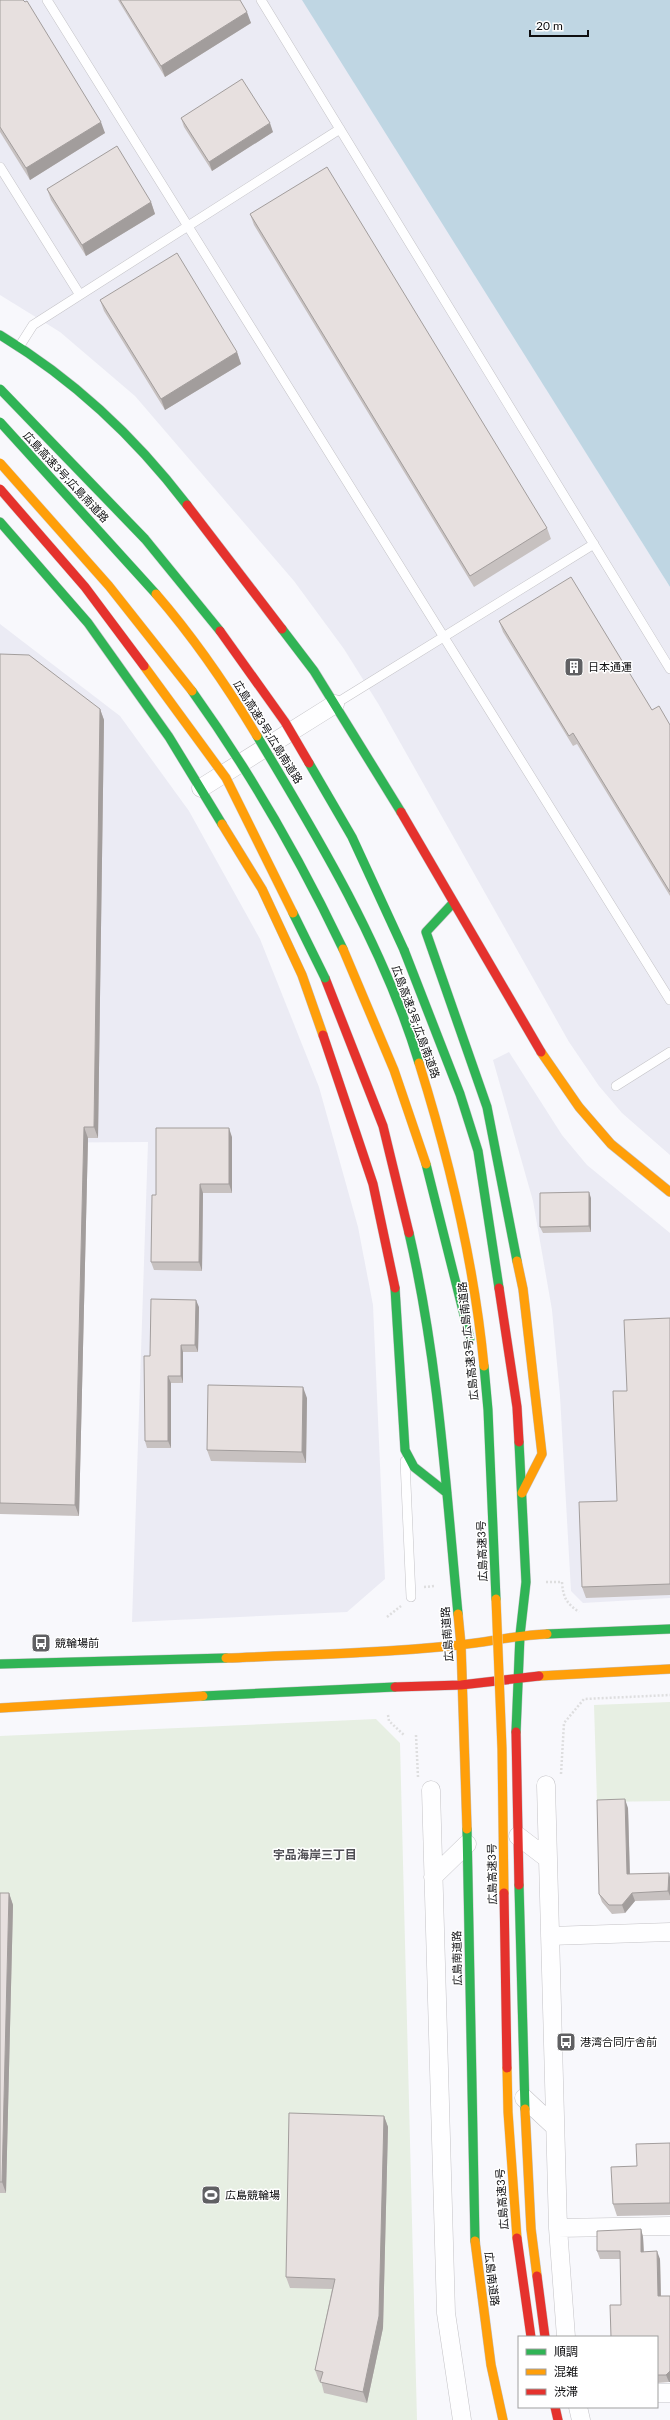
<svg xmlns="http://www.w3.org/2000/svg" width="670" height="2420" font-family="Lato,'Noto Sans JP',sans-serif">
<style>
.built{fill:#ebebf4}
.green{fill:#e7efe3}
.water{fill:#bfd6e3}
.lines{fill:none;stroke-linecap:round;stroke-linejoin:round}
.lane-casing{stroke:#c4c3c7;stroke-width:10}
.street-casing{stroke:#c4c3c7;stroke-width:19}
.fast-casing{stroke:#c4c3c7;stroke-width:10}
.slow-casing{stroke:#c4c3c7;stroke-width:10}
.jam-casing{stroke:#c4c3c7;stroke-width:10}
.path{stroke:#dededf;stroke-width:2.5;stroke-dasharray:2 2;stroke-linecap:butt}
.lane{stroke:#fefeff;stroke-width:9}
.street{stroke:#fefeff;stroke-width:18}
.fast{stroke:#30b455;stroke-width:9}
.slow{stroke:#ff9f0a;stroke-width:9}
.jam{stroke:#e5322d;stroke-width:9}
.fast-bridge-casing{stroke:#d6d6d8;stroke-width:10;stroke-linecap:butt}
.slow-bridge-casing{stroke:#d6d6d8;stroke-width:10;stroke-linecap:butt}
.jam-bridge-casing{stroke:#d6d6d8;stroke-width:10;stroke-linecap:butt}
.fast-bridge{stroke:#30b455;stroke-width:9}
.slow-bridge{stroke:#ff9f0a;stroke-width:9}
.jam-bridge{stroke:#e5322d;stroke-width:9}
.wall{fill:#c7c1c0}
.shaded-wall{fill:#a29d9c}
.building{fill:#e7e0df;stroke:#a29d9c}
.labels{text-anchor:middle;stroke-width:3;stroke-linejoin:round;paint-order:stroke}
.street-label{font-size:11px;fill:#0e0e10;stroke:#fff}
.poi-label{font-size:11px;fill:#0e0e10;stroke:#fff;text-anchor:start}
.neighbourhood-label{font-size:12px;font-weight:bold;fill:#4f4e54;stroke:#fff}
</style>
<rect width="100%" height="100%" fill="#f8f8fc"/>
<!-- built -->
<path class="built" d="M0,0H304L670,587V1155L622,1113L599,1086L569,1042L379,705L344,649L294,581L135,396L60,332L0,295Z
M0,624L120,716L189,811L260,939L319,1087L358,1227L373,1305L385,1579L347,1612L132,1622L148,1142L0,1143Z
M509,1052L562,1135L587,1165L670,1233V1598L583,1603L571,1591L560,1396L552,1310L533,1201L493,1060Z"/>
<!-- green -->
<path class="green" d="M670,1702V1801L597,1802L594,1705Z
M376,1719L400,1743L417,2420H0V1736Z"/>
<!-- water -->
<path class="water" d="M302,0H670V587Z"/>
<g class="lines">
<defs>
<path id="lane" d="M47,0L670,1000
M261,0L670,669
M0,167L80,295
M19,347L33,325L340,129
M335,704L594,544
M616,1086L670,1052
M405,1461L411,1597"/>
<path id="street" d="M201,788L335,704
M546,1785L558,2228L566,2337
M431,1790L446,2313L462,2420
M518,1836L548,1859
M433,1877L467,1844
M550,1936L670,1932
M524,2098L555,2127
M558,2228L670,2226
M657,2393H670
M578,2407L581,2420"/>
<path id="fast" d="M0,335C73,379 135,437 187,505
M0,522L88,623L169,737L222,824
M282,629L314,671L401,812
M453,903L426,932L487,1107L517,1261
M404,950L460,1094L478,1151L499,1288
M409,1233C438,1358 446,1487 458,1614
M395,1288L405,1450L414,1467L447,1493
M547,1634L670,1629
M0,1664L226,1658
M203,1696L395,1687
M516,1732L520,1635L526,1582L519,1442
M467,1829L475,2241
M519,1885L525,2109"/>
<path id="slow" d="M222,824L262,889L302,975L323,1035
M541,1052L579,1107L611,1144L670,1192
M517,1261L523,1289L542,1454L522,1493
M458,1614L461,1645L467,1829
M226,1658C304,1655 382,1653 460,1645C489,1642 517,1635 547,1634
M539,1676L670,1669
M0,1708L203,1696
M525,2109L531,2229L537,2276
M475,2241L491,2365L503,2420"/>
<path id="jam" d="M187,505L282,629
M401,812L541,1052
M325,978L383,1126L409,1233
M323,1035L373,1184L395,1288
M499,1288L517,1407L519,1442
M395,1687L461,1685L539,1676
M516,1732L519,1885
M537,2276L545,2337
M555,2407L558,2420"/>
</defs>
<!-- lane casing -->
<use href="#lane" class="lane-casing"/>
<!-- street casing -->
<use href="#street" class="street-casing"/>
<!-- fast casing -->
<use href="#fast" class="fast-casing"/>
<!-- slow casing -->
<use href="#slow" class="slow-casing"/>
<!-- jam casing -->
<use href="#jam" class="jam-casing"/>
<!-- path -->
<path class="path" d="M546,1582H562C563,1597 566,1603 579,1612
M424,1587L435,1586
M387,1617L401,1606
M388,1715L389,1721L405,1736
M416,1735L418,1777
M561,1774L564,1723L584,1699L670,1695"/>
<!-- lane -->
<use href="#lane" class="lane"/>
<!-- street -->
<use href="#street" class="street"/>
<!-- fast -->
<use href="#fast" class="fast"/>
<!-- slow -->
<use href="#slow" class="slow"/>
<!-- jam -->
<use href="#jam" class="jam"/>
<defs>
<path id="fast-bridge" d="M0,389L145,539L220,631
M0,422L156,594
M192,691C250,772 300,859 343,949
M257,736C319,839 384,947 419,1063
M309,763L352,837L404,950
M293,913L325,978
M426,1164L470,1339
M484,1366L488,1410L496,1599"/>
<path id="slow-bridge" d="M0,463L109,586L192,691
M156,594C194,638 227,686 257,736
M144,666L226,778L293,913
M343,949L394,1070L426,1164
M419,1063C450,1162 474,1262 484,1366
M496,1599L502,1749L504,1893
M507,2068L508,2112L517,2238"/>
<path id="jam-bridge" d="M0,489L85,587L144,666
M220,631L285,722L309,763
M504,1893L507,2068
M517,2238L531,2337"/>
</defs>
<!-- fast-bridge casing -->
<use href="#fast-bridge" class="fast-bridge-casing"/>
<!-- slow-bridge casing -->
<use href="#slow-bridge" class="slow-bridge-casing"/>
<!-- jam-bridge casing -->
<use href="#jam-bridge" class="jam-bridge-casing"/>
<!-- fast-bridge -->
<use href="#fast-bridge" class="fast-bridge"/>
<!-- slow-bridge -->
<use href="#slow-bridge" class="slow-bridge"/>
<!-- jam-bridge -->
<use href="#jam-bridge" class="jam-bridge"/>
</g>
<!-- wall -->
<path class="wall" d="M0,0L25,2L105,133L30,180L0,132Z
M118,0H240L251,23L165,77Z
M181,118L273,132L212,171L184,127Z
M47,189L151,202L155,214L86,256L51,200Z
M250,214L547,528L551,539L474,587L254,225Z
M100,300L237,352L241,364L165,410L104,311Z
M499,621L652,710L670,725V896L577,744L573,746L503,632Z
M0,654L100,709L104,720L98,1138H88L79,1516L0,1514Z
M232,1137V1193H203L202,1271L154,1270L151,1262L156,1195Z
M591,1198V1232L543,1233L540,1227Z
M199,1307L198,1352H183V1383H171V1448H147L145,1441L150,1356Z
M670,1318V1595L586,1598L582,1587L617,1501L627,1391Z
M307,1398L306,1463L211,1461L207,1450Z
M628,1808L630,1874L670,1877V1900L635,1901L625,1913L612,1914L602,1902L599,1894Z
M0,1893H9L13,1905L6,2193H0Z
M384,2116L388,2127L383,2328L367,2403L324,2393L321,2381H319L315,2370L332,2289L290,2288L286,2277Z
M670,2143V2215L617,2216L613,2204L637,2166Z
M641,2229L643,2237L644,2252L660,2259L661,2296L669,2382L657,2383V2337L620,2259H600L597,2251Z"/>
<!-- shaded-wall -->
<path class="shaded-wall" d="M247,12L251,23L165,77L161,66Z
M101,122L105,133L30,180L26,168Z
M270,123L273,132L212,171L209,162Z
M151,202L155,214L86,256L82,245Z
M237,352L241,364L165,410L161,399Z
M100,709L104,720L98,1138L94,1127Z
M84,1127L88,1138L79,1516L75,1505Z
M229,1128L232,1137V1193L229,1184Z
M200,1184L203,1193L202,1271L199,1262Z
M589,1192L591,1198V1232L589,1226Z
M196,1300L199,1307L198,1352L195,1345Z
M181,1345L183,1352V1383L181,1376Z
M168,1376L171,1383V1448L168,1441Z
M303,1387L307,1398L306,1463L302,1452Z
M625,1799L628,1808L630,1883L627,1874Z
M669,1873L670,1877V1896L668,1891Z
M9,1893L13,1905L6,2193L2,2182Z
M632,1893L635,1901L625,1913L622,1905Z
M384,2116L388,2127L383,2328L367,2403L363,2392Z
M641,2229L643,2237L644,2260L641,2252Z
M657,2251L660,2259L661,2304L658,2296Z
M670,2371V2382H669L666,2375Z"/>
<!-- building -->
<path class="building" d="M0,0H23L25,2L27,1L101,122L26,168L0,127Z
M120,0H240L247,12L161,66Z
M242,79L270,123L209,162L181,118Z
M117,146L151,202L82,245L47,189Z
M327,167L547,528L470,576L250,214Z
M177,253L237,352L161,399L100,300Z
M571,577L652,710L659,706L670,725V892L573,733L569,736L499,621Z
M0,654L29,655L100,709L94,1127H84L75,1505L0,1503Z
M156,1128H229V1184H200L199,1262H151L152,1195H156Z
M589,1192V1226L540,1227V1193Z
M151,1299L196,1300L195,1345H181V1376H168V1441H145L144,1356H150Z
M670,1318V1584L582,1587L579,1502L617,1501L613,1391H627L624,1320Z
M208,1385L303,1387L302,1452L207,1450Z
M625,1799L627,1874L669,1873L668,1891L632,1893L622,1905H609L599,1894L597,1800Z
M0,1893H9L2,2182H0Z
M289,2113L384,2116L379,2316L363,2392L320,2382L323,2372L315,2370L335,2279L286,2277Z
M670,2143V2203L613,2204L611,2167L637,2166L636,2144Z
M641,2229V2252L657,2251L658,2296H670V2371L666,2375H657V2337H611L610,2305H621L620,2251H597V2231Z"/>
<!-- icons -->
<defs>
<symbol id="building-square" viewBox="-11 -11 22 22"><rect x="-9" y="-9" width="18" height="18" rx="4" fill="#606063" stroke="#fff"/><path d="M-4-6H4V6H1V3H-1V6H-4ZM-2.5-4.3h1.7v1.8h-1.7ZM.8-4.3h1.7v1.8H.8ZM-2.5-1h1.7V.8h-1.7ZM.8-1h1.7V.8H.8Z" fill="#fff"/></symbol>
<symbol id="bus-square" viewBox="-11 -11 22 22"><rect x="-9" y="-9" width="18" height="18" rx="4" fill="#606063" stroke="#fff"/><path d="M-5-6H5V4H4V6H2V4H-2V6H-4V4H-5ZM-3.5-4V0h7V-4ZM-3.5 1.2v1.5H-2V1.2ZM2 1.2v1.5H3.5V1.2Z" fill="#fff"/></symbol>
<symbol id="stadium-square" viewBox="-11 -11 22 22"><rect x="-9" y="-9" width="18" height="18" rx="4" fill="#606063" stroke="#fff"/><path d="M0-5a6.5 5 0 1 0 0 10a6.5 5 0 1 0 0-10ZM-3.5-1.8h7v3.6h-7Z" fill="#fff"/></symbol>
</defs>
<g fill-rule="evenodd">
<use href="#building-square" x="563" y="656" width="22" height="22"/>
<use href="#bus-square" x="30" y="1632" width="22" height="22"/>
<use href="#bus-square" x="555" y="2031" width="22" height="22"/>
<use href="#stadium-square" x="200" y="2184" width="22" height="22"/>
</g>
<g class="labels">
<!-- street labels -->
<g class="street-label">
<text transform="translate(66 477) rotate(47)" y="4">広島高速3号;広島南道路</text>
<text transform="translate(268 732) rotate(58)" y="4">広島高速3号;広島南道路</text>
<text transform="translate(416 1022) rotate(70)" y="4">広島高速3号;広島南道路</text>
<text transform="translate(468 1341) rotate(-96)" y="4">広島高速3号;広島南道路</text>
<text transform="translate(482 1551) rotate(-92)" y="4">広島高速3号</text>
<text transform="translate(447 1634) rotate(-94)" y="4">広島南道路</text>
<text transform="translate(492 1874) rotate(-91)" y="4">広島高速3号</text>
<text transform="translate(457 1958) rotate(-91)" y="4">広島南道路</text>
<text transform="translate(502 2199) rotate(-94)" y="4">広島高速3号</text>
<text transform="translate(492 2279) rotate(83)" y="4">広島南道路</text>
</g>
<!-- poi labels -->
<g class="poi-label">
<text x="588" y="671">日本通運</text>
<text x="55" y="1647">競輪場前</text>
<text x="580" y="2046">港湾合同庁舎前</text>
<text x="225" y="2199">広島競輪場</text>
</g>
<!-- neighbourhood labels -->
<g class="neighbourhood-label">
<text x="315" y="1859">宇品海岸三丁目</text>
</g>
</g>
<!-- legend -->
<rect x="518" y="2336" width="140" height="72" fill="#ffffff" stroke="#9f9f9f"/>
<rect x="526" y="2349" width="20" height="6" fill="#30b455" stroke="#9f9f9f"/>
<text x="554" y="2356" font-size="12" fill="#0e0e10">順調</text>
<rect x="526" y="2369" width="20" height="6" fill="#ff9f0a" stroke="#9f9f9f"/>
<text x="554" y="2376" font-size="12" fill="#0e0e10">混雑</text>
<rect x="526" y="2389" width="20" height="6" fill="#e5322d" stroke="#9f9f9f"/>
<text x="554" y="2396" font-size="12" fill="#0e0e10">渋滞</text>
<!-- scale -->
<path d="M530 30v6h58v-6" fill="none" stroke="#0e0e10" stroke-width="2"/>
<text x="536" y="30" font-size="12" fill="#0e0e10" stroke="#ffffff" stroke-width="3" paint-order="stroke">20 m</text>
</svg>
